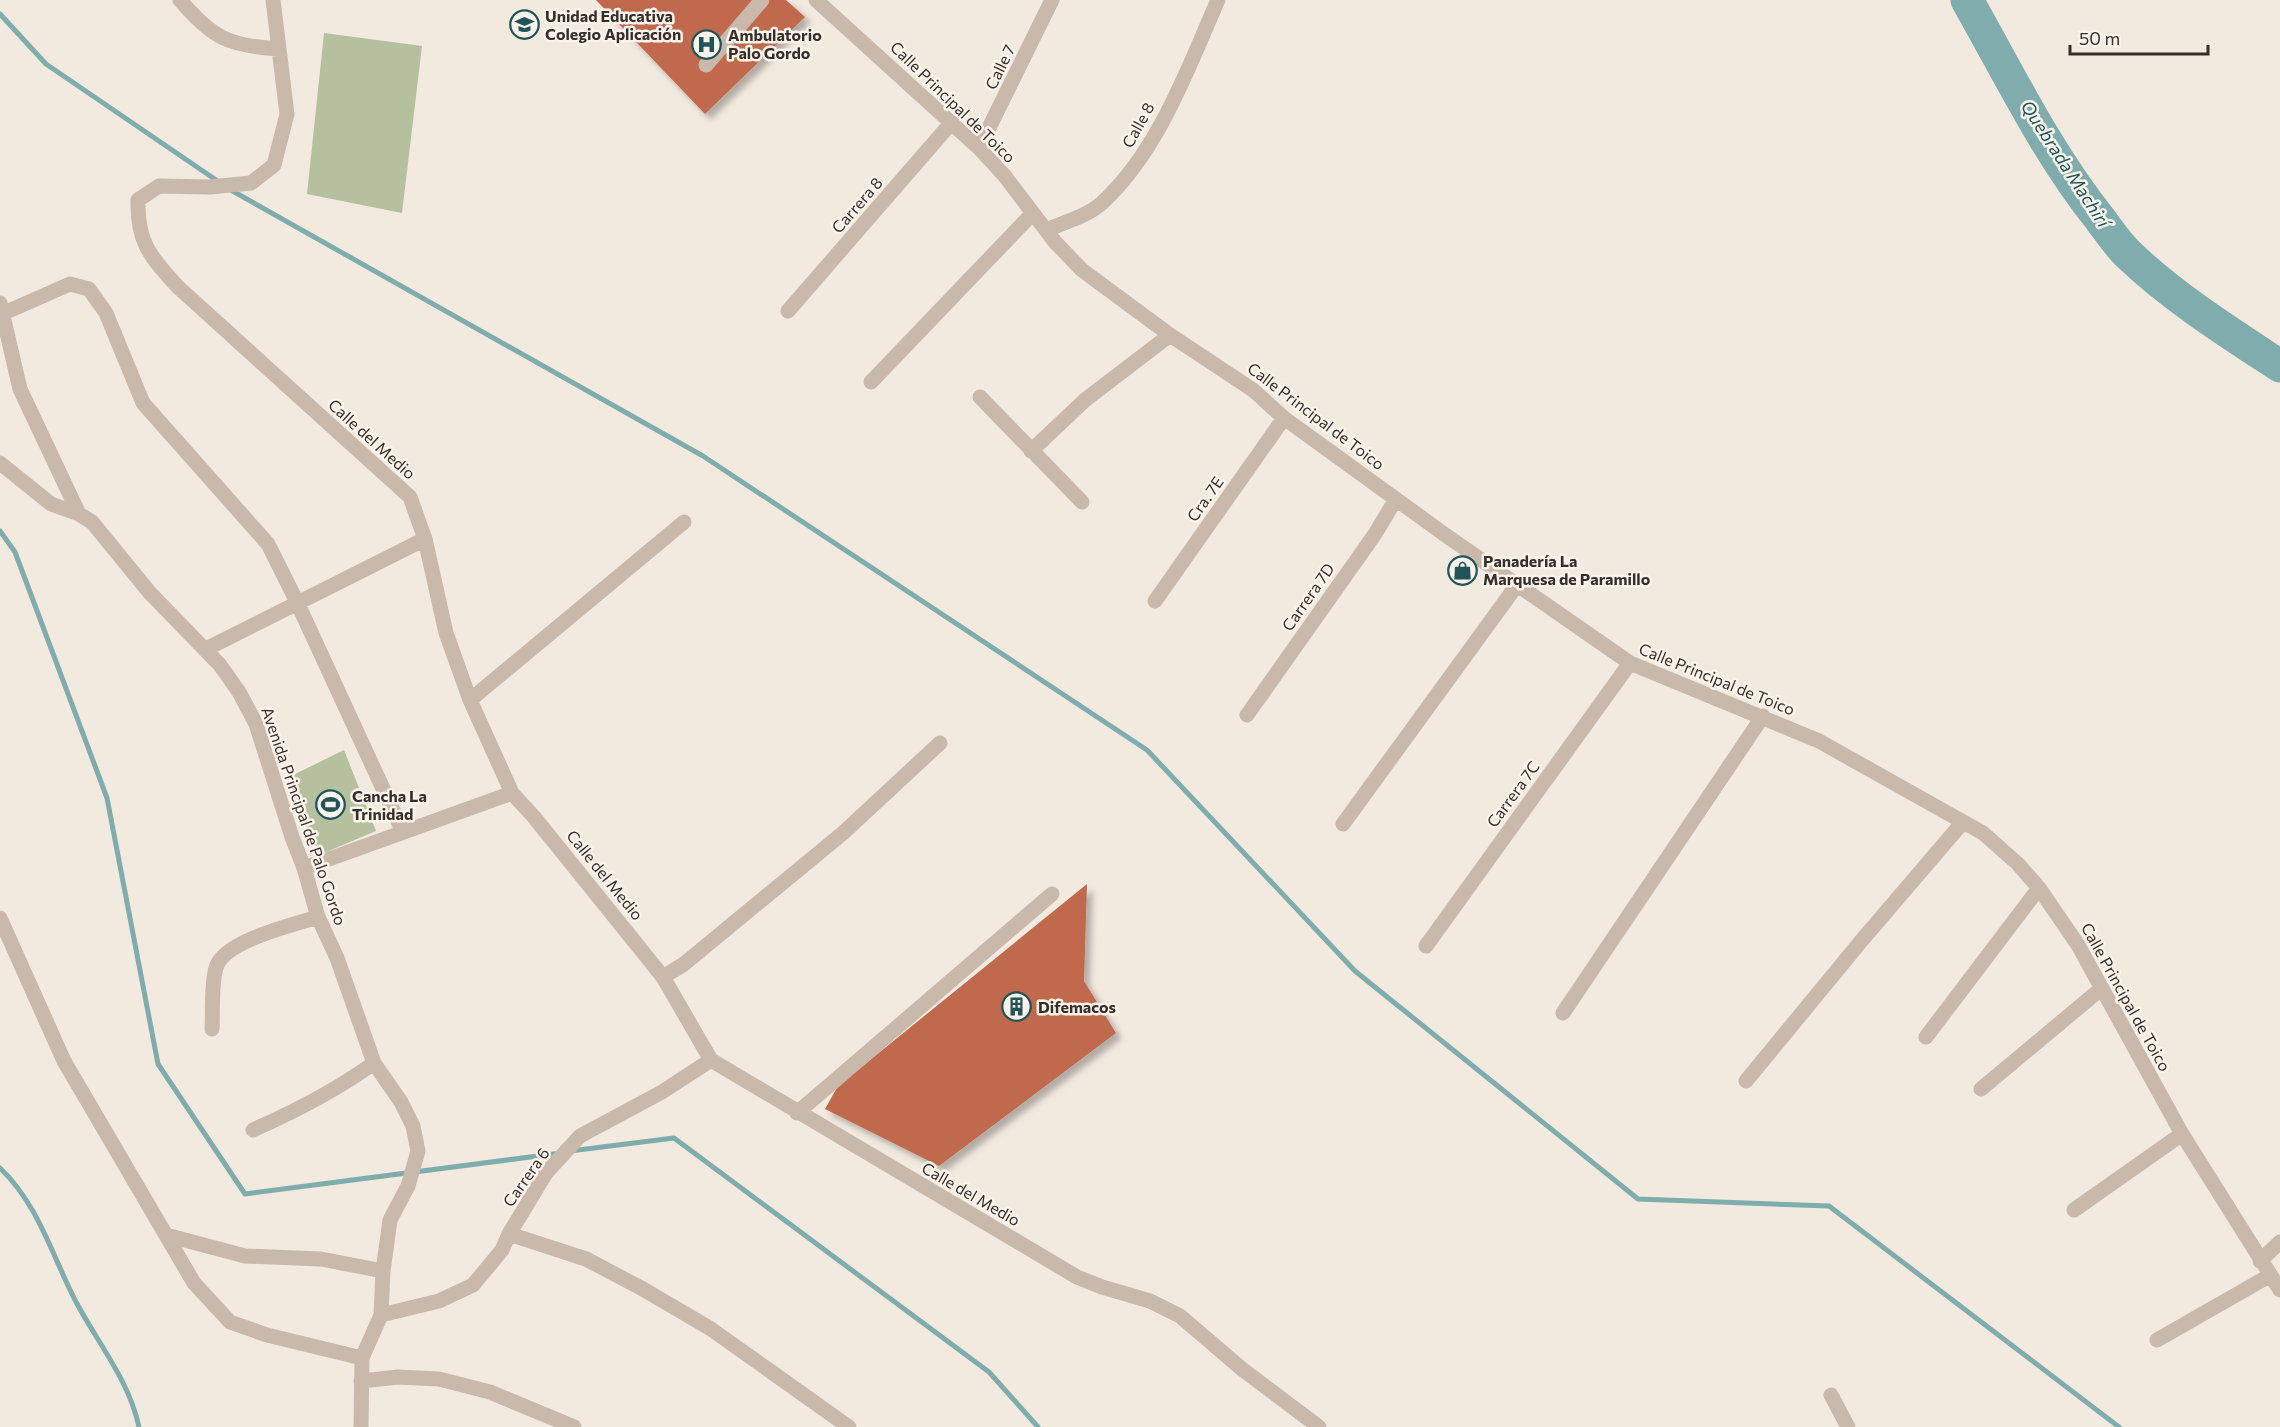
<svg xmlns="http://www.w3.org/2000/svg" width="2280" height="1427" font-family="Commissioner,sans-serif">
<style>
.green{fill:#b5c09f}
.lines{fill:none;stroke-linecap:round;stroke-linejoin:round}
.stream{stroke:#7facad;stroke-width:5}
.river{stroke:#7facad;stroke-width:33}
.building{fill:#c0694e;filter:url(#shadow)}
.minor{stroke:#c9b9ab;stroke-width:15}
.labels{text-anchor:middle;stroke-width:5;stroke-linejoin:round;paint-order:stroke}
.poi-label{font-size:16px;font-weight:bold;fill:#372e2a;stroke:#f9f3eb;text-anchor:start}
.street-label{font-size:16px;fill:#372e2a;stroke:#f9f3eb}
.water-label{font-size:18px;font-style:italic;fill:#215457;stroke:#f9f3eb}
</style>
<defs>
<filter id="shadow"><feDropShadow dx="5.5" dy="5.5" stdDeviation="3" flood-color="#0004"/></filter>
</defs>
<rect width="100%" height="100%" fill="#f2e9df"/>
<!-- green -->
<path class="green" d="M324,33L422,46L402,213L307,194Z
M344,750L376,831L319,855L285,779Z"/>
<g class="lines">
<!-- stream -->
<path class="stream" d="M0,14L46,64L219,182
M229,189L703,456L1147,750L1355,971L1638,1199L1829,1206L2119,1427
M0,531L15,552L107,798L158,1064L245,1194L561,1153
M570,1151L674,1138L989,1372L1038,1427
M0,1168C38,1204 52,1255 75,1300C97,1342 129,1380 139,1427"/>
<!-- river -->
<path class="river" d="M1967,0C2009,74 2047,153 2100,219C2109,231 2118,245 2129,255C2173,297 2228,332 2280,366"/>
</g>
<!-- building -->
<path class="building" d="M596,0H786L805,17L705,114Z
M1087,884L1084,981L1116,1033L939,1166L825,1109L838,1086Z"/>
<g class="lines">
<!-- minor -->
<path class="minor" d="M180,0C212,38 229,46 279,49
M273,0L287,114L274,165L251,183L210,187L159,186L138,200C137,243 150,256 178,287L410,497L425,539L446,633L470,700L512,793L534,817L663,977L711,1060L1077,1277L1102,1287L1150,1301L1180,1316L1242,1369L1319,1427
M816,0L979,148L1004,175L1055,242L1082,270L1170,335L1253,390L1284,418L1444,534L1630,663L1819,741L1983,833L2018,864L2039,888L2078,945L2182,1134L2280,1290
M706,65L762,0
M979,148L1052,0
M1046,230C1065,222 1088,216 1103,202C1159,150 1188,68 1218,0
M0,303L20,389L79,514L92,522L150,593L220,665L239,692L256,724L292,837L304,868L318,917L337,958L374,1063L401,1102L413,1126L418,1151L408,1186L390,1220L383,1271L381,1315L362,1358L361,1427
M788,311L952,122
M4,313L70,284L89,289L106,313L143,403L268,544L297,602L403,832
M871,382L1032,214
M980,397L1082,502
M1031,451L1085,400L1170,335
M0,463L51,504L79,514
M1155,601L1284,418
M206,649L425,539
M470,700L684,522
M1247,715L1375,534L1396,499
M1343,824L1517,585
M304,868L512,793
M0,918L64,1061L194,1283L230,1322L267,1335L362,1358
M1426,946L1630,663
M663,977L684,964L843,833L940,743
M1563,1013L1763,716
M212,1029C213,1011 211,985 216,968C223,941 293,925 318,917
M1926,1037L2039,888
M1746,1081L1862,940L1963,822
M1981,1089L2102,988
M797,1113L1052,894
M253,1130C296,1111 335,1091 374,1063
M2074,1210L2182,1134
M509,1234L586,1259L643,1289L711,1329L849,1427
M166,1235L245,1256L321,1259L383,1271
M2260,1261L2280,1242
M381,1315L439,1301L473,1285L502,1250L509,1234L546,1173L580,1136L662,1092L711,1060
M2157,1340L2269,1276
M361,1381L398,1377L439,1379L490,1392L574,1427
M1831,1395L1848,1427"/>
</g>
<!-- icons -->
<defs>
<symbol id="school-ring" viewBox="-11 -11 22 22"><circle r="9.5" fill="#f9f3eb" stroke="#215457" stroke-width="1.5"/><path d="M0-5L7-2L0 1L-7-2ZM-4 1L0 2.5L4 1V4Q0 6-4 4Z" fill="#215457"/></symbol>
<symbol id="hospital-ring" viewBox="-11 -11 22 22"><circle r="9.5" fill="#f9f3eb" stroke="#215457" stroke-width="1.5"/><path d="M-5-5h3v3.5h4V-5h3V5h-3V1.5h-4V5h-3Z" fill="#215457"/></symbol>
<symbol id="shop-ring" viewBox="-11 -11 22 22"><circle r="9.5" fill="#f9f3eb" stroke="#215457" stroke-width="1.5"/><path d="M-5-2.5h2.3a2.7 3.5 0 0 1 5.4 0H5L5.5 6h-11ZM-1.5-2.5h3a1.5 2.3 0 0 0-3 0Z" fill="#215457"/></symbol>
<symbol id="stadium-ring" viewBox="-11 -11 22 22"><circle r="9.5" fill="#f9f3eb" stroke="#215457" stroke-width="1.5"/><path d="M0-5a6.5 5 0 1 0 0 10a6.5 5 0 1 0 0-10ZM-3.5-1.8h7v3.6h-7Z" fill="#215457"/></symbol>
<symbol id="building-ring" viewBox="-11 -11 22 22"><circle r="9.5" fill="#f9f3eb" stroke="#215457" stroke-width="1.5"/><path d="M-4-6H4V6H1V3H-1V6H-4ZM-2.5-4.3h1.7v1.8h-1.7ZM.8-4.3h1.7v1.8H.8ZM-2.5-1h1.7V.8h-1.7ZM.8-1h1.7V.8H.8Z" fill="#215457"/></symbol>
</defs>
<g fill-rule="evenodd">
<use href="#school-ring" x="508" y="8" width="33" height="33"/>
<use href="#hospital-ring" x="690" y="28" width="33" height="33"/>
<use href="#shop-ring" x="1446" y="554" width="33" height="33"/>
<use href="#stadium-ring" x="314" y="788" width="33" height="33"/>
<use href="#building-ring" x="1000" y="990" width="33" height="33"/>
</g>
<g class="labels">
<!-- poi labels -->
<g class="poi-label">
<text x="545" y="22">Unidad Educativa<tspan x="545" dy="18">Colegio Aplicación</tspan></text>
<text x="728" y="41">Ambulatorio<tspan x="728" dy="18">Palo Gordo</tspan></text>
<text x="1483" y="567">Panadería La<tspan x="1483" dy="18">Marquesa de Paramillo</tspan></text>
<text x="352" y="802">Cancha La<tspan x="352" dy="18">Trinidad</tspan></text>
<text x="1038" y="1013">Difemacos</text>
</g>
<!-- street labels -->
<g class="street-label">
<text transform="translate(1000 67) rotate(-64)" y="6">Calle 7</text>
<text transform="translate(953 102) rotate(44)" y="6">Calle Principal de Toico</text>
<text transform="translate(1138 125) rotate(-61)" y="6">Calle 8</text>
<text transform="translate(857 205) rotate(-49)" y="6">Carrera 8</text>
<text transform="translate(1316 416) rotate(37)" y="6">Calle Principal de Toico</text>
<text transform="translate(372 439) rotate(42)" y="6">Calle del Medio</text>
<text transform="translate(1205 499) rotate(-55)" y="6">Cra. 7E</text>
<text transform="translate(1308 597) rotate(-55)" y="6">Carrera 7D</text>
<text transform="translate(1717 679) rotate(22)" y="6">Calle Principal de Toico</text>
<text transform="translate(1513 794) rotate(-54)" y="6">Carrera 7C</text>
<text transform="translate(304 816) rotate(71)" y="6">Avenida Principal de Palo Gordo</text>
<text transform="translate(605 875) rotate(51)" y="6">Calle del Medio</text>
<text transform="translate(2126 997) rotate(61)" y="6">Calle Principal de Toico</text>
<text transform="translate(526 1177) rotate(-55)" y="6">Carrera 6</text>
<text transform="translate(971 1194) rotate(30)" y="6">Calle del Medio</text>
</g>
<!-- water labels -->
<g class="water-label">
<text transform="translate(2065 164) rotate(57)" y="6">Quebrada Machirí</text>
</g>
</g>
<!-- scale -->
<path d="M2070 45v9h138v-9" fill="none" stroke="#372e2a" stroke-width="3"/>
<text x="2079" y="45" font-size="18" fill="#372e2a" stroke="#f9f3eb" stroke-width="4.5" paint-order="stroke">50 m</text>
</svg>
